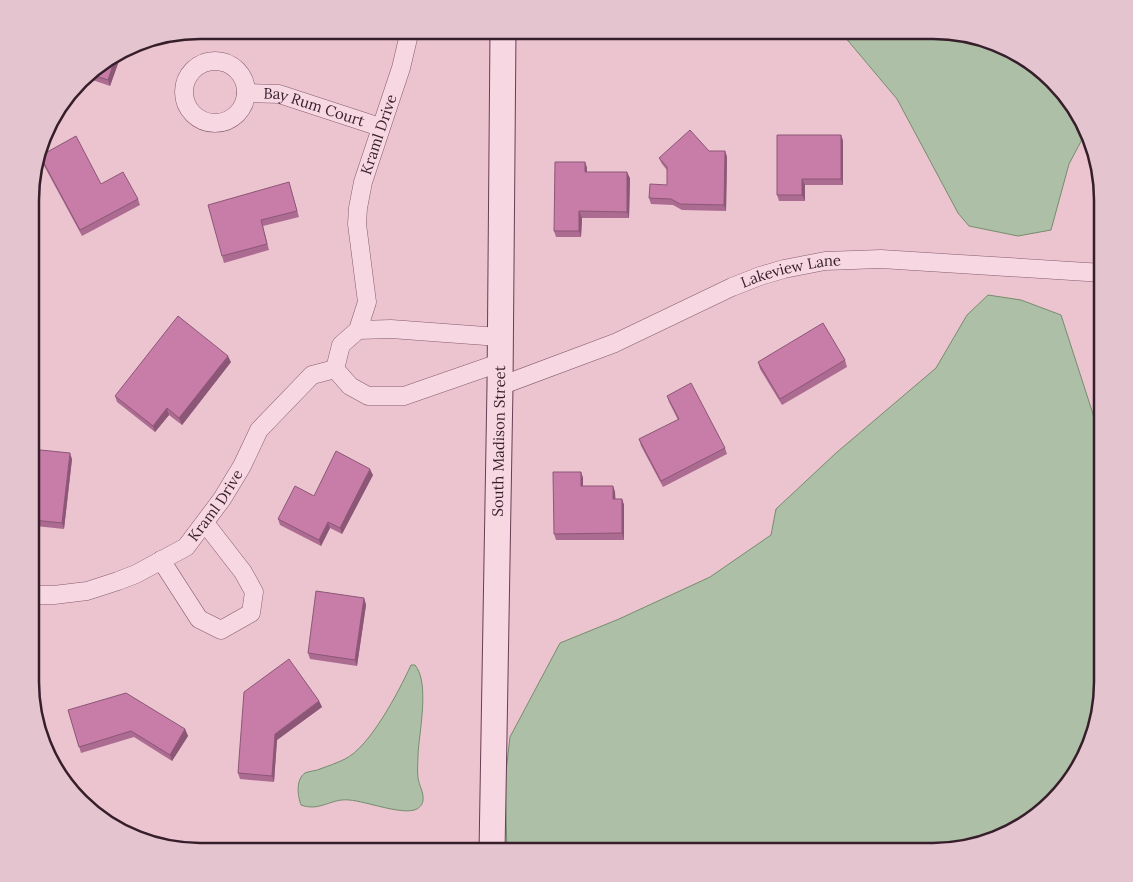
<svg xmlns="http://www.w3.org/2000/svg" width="1133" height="882" font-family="Lora,serif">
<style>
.water{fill:#adbfa6;stroke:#758d6d}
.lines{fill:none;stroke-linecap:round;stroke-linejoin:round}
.street-casing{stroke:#855c6f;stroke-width:19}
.secondary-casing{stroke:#673f53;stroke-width:27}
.street{stroke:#f7d7e1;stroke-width:18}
.secondary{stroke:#f7d7e1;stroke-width:25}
.wall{fill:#ac6b90}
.shaded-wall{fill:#8c5776}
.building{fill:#c87ca8;stroke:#8c5776}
.labels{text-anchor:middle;stroke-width:5;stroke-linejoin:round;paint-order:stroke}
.street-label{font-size:15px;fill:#361f2b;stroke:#f3d3dd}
.rim{fill:none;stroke:#361f2b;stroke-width:2.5}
</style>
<rect width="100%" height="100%" fill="#ecc4d0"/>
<!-- water -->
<path class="water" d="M839,30H944L998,43L1045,72L1086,125L1087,130L1069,164L1051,230L1018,236L969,226L958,213L897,99Z
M988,295L1021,300L1061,315L1093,414L1103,462V694L1090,748L1061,794L999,839L933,852H507L505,780L510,737L560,643L619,619L710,577L771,535L776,509L836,453L936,368L967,315Z
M411,665H415C430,683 419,732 418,755C418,762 417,770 418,778C419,785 424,793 423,800C423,804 420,807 417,809C403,816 366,801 349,800C331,798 320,812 301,805C298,797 295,780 305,773C309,771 316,771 320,769C328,766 337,763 345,759C370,747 399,691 411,665Z
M402,844L415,852H365Z"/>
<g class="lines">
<defs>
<g id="street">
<circle cx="215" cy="92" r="31"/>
<path id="s1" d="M246,93L279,94L380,127"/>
<path d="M358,330L391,329L499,337"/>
<path id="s2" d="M335,369L341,345L358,330L367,302L357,224L358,208L363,182L401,68L410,30"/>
<path d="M335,369L350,386L368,396H404L499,363"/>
<path id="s3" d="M500,386L615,343L732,287L760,276L784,269L825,261L881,259L1103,273"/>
<path d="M161,560L199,619L221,630L251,613L254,592L243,572L205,523"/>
<path id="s4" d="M31,595H54L87,591L118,581L136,574L186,547L222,499L242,466L259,430L312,375L335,369"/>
</g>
<g id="secondary">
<path id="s5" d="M492,852L500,386L503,30"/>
</g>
</defs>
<!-- street casing -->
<use href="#street" class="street-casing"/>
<!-- secondary casing -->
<use href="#secondary" class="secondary-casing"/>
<!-- street -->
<use href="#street" class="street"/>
<!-- secondary -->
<use href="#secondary" class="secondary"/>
</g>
<!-- wall -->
<path class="wall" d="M279,30H291L282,35Z
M118,54L120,58L110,86L84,77L88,72Z
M841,135L843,141V185H805V201H779L777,195Z
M709,151H725L727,157L726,211L682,210L673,205L651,204L649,198L667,185V170L662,164L659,158Z
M40,156L101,184L138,199L140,205L82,236L42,162Z
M585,162L587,168V172L630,178L629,218H582L581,237H556L554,231Z
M289,182L299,217L263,226L269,250L224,263L222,256Z
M845,360L847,367L782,405L760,369L758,362Z
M231,362L182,425L169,415L155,432L117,402L115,396Z
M667,396L725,448L727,454L663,487L641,446L639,439L678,420L669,402Z
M31,449L72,459L64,529L35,526L33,520L34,509H31Z
M581,472L583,478V486H613L615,492V499H622L624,505V540H556L554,534Z
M373,475L342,534L330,528L321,546L280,525L278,519L314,496Z
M364,598L366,605L357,666L310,659L308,653Z
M319,701L322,707L277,740L274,782L240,779L238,773Z
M68,710L185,729L188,736L172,761L134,737L81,753Z"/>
<!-- shaded-wall -->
<path class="shaded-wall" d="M118,54L120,58L110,86L108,80L116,56Z
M841,135L843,141V185L841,179Z
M725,151L727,157L726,211L724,205Z
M585,162L587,168V178L585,172Z
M627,172L630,178L629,218L627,212Z
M802,179L805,185V201L802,195Z
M579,211L582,218L581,237L579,231Z
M228,356L231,362L182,425L179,418Z
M167,408L169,415L155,432L153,426Z
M70,453L72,459L64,529L62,523Z
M370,469L373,475L342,534L340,528Z
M581,472L583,478V492L581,486Z
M613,486L615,492L616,505L613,499Z
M622,499L624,505V540L622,533Z
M328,522L330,528L321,546L319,540Z
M364,598L366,605L357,666L355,660Z
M319,701L322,707L277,740L274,782L272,776L275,734Z
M185,729L188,736L172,761L170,755Z"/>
<!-- building -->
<path class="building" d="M116,56L108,80L87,73L88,72Z
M690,130L709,151H725L724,205L680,204L671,199L649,198L650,184L667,185V167L659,158Z
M777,135H841V179H802V195H777Z
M76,136L101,184L123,172L138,199L80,230L40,156Z
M555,162H585V172H627V212L579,211V231H554Z
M289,182L297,211L261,220L267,244L222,256L208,205Z
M178,316L228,356L179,418L167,408L153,426L115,396Z
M823,323L845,360L780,399L758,362Z
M691,383L725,448L661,481L639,439L679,419L667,396Z
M31,449L70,453L62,523L33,520L35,503H31Z
M336,451L370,469L340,528L328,522L319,540L278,519L295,486L314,496Z
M553,472H581V486H613V499H622V533L554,534Z
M316,591L364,598L355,660L308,653Z
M289,659L319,701L275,734L272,776L238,773L244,692Z
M126,693L185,729L170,755L131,731L79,747L68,710Z"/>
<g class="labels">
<!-- street labels -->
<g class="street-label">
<text dy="5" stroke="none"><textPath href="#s1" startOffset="70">Bay Rum Court</textPath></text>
<text dy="5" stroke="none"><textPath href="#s2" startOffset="248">Kraml Drive</textPath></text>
<text dy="5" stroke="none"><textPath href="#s3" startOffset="314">Lakeview Lane</textPath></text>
<text dy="5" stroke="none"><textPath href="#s5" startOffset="411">South Madison Street</textPath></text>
<text dy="5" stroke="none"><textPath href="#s4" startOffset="216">Kraml Drive</textPath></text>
</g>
</g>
<!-- crop -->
<path d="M0 0H1133V882H0ZM200 39H933A161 161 0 0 1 1094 200V682A161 161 0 0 1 933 843H200A161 161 0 0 1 39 682V200A161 161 0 0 1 200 39Z" fill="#e4c5cf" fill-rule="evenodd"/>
<path class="rim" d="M200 39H933A161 161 0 0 1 1094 200V682A161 161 0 0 1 933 843H200A161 161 0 0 1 39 682V200A161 161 0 0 1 200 39Z"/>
</svg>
